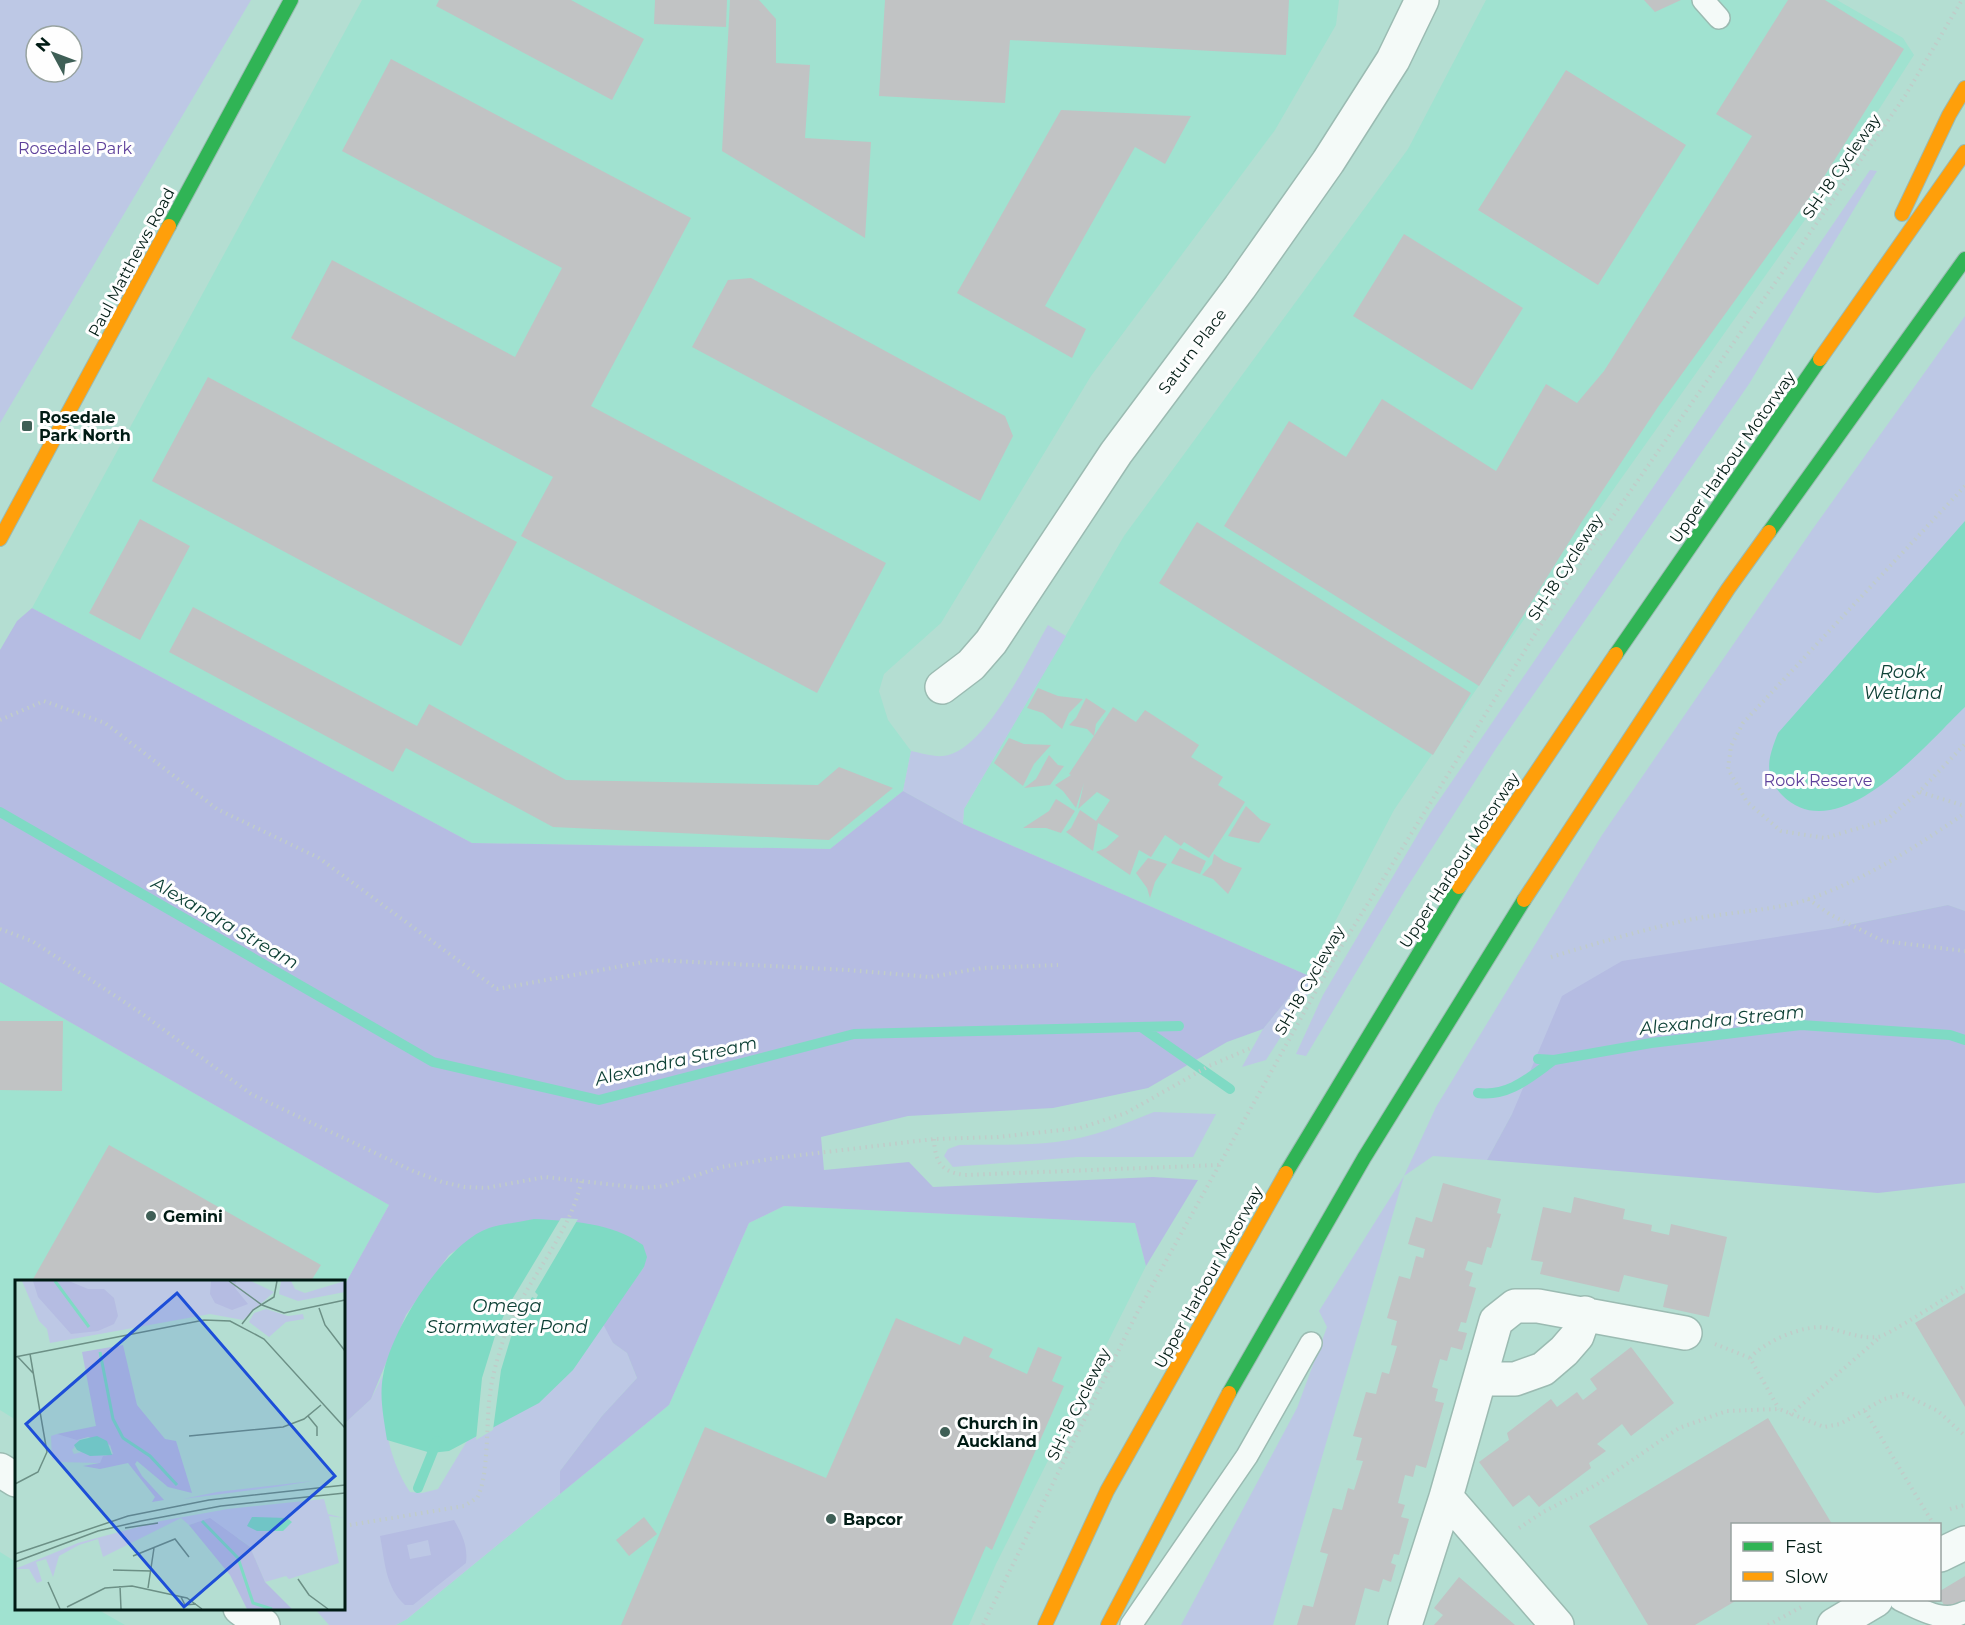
<svg xmlns="http://www.w3.org/2000/svg" width="1965" height="1625" font-family="Montserrat,sans-serif">
<style>
.built{fill:#a0e2d0}
.green{fill:#bdc8e5;fill-rule:evenodd}
.forest{fill:#b5bce2;fill-rule:evenodd}
.water{fill:#7fdac4}
.pier{fill:#b4ded2}
.lines{fill:none;stroke-linecap:round;stroke-linejoin:round}
.stream{stroke:#7fdac4;stroke-width:10}
.building{fill:#c1c3c4}
.lane-casing{stroke:#9bbbb2;stroke-width:24}
.street-casing{stroke:#9bbbb2;stroke-width:36}
.fast-casing{stroke:#9bbbb2;stroke-width:16}
.slow-casing{stroke:#9bbbb2;stroke-width:16}
.path{stroke:#c0ccc9;stroke-width:4;stroke-dasharray:1.5 4.5;stroke-linecap:butt}
.lane{stroke:#f4faf8;stroke-width:21}
.street{stroke:#f4faf8;stroke-width:33}
.fast{stroke:#30b455;stroke-width:14}
.slow{stroke:#ff9f0a;stroke-width:14}
.poi-dot{fill:#3f5f56;stroke:#fefefe;stroke-width:2}
.labels{text-anchor:middle;stroke-width:6;stroke-linejoin:round;paint-order:stroke}
.park-label{font-size:16px;fill:#5e419b;stroke:#fefefe}
.street-label{font-size:16px;fill:#001b14;stroke:#fefefe}
.poi-label{font-size:16px;font-weight:bold;fill:#001b14;stroke:#fefefe;text-anchor:start}
.water-label{font-size:18px;font-style:italic;fill:#0e4136;stroke:#fefefe}
.inset-river{fill:none;stroke:#7fdac4;stroke-width:3}
.inset-road{fill:none;stroke:#6c9086;stroke-width:1.5}
.view{fill:#1d4ed8;fill-opacity:0.15;stroke:#1d4ed8;stroke-width:3}
.inset-edge{fill:none;stroke:#001b14;stroke-width:3}
</style>
<rect width="100%" height="100%" fill="#b4ded2"/>
<!-- built -->
<path class="built" d="M362,0H1339L1336,25L1275,130L1091,376L941,623L884,674L879,691L888,720L911,751L903,791L830,849L472,843L32,608Z
M1486,0H1837L1903,38L1914,55L1834,179L1596,514L1394,810L1307,975L963,824L964,809L1124,536L1408,149Z
M0,982L389,1205L344,1286V1282H16V1420L0,1410Z
M784,1206L1135,1223L1146,1266L996,1564L969,1625H396L407,1619L669,1405L749,1223Z
M0,1552L16,1562V1608L97,1609L125,1625H0Z"/>
<!-- green -->
<path class="green" d="M0,0H251L0,423ZM36,36H72V72H36Z
M1870,170L1877,171L1749,384L1495,750L1404,892L1306,1056L1296,1054L1323,995L1431,812Z
M1965,316V911L1948,905L1828,929L1512,1114L1487,1160L1433,1156L1404,1176L1273,1625H1181L1297,1408L1327,1327L1319,1311L1404,1176L1436,1107L1602,835L1812,530Z
M1048,625L1066,636L964,809L963,824L903,791L911,751C921,753 934,757 943,756C984,753 1028,659 1048,625Z
M1307,975L1312,978L1307,986L1310,991L1266,1060L1242,1067L1263,1029Z
M1154,1112L1216,1114L1193,1157H1077L953,1167L944,1156L948,1149L959,1145C991,1144 1025,1146 1056,1142C1091,1138 1122,1125 1154,1112Z
M573,1222L613,1343L627,1353L637,1378L602,1416L560,1471V1494L407,1619L396,1625H329L315,1609L344,1608V1424L371,1399L383,1375C382,1416 387,1457 410,1492L422,1493L438,1489L467,1441L490,1428Z"/>
<!-- forest -->
<path class="forest" d="M32,608L472,843L830,849L903,791L963,824L1307,975L1263,1029L1227,1042L1148,1088L1053,1108L908,1116L821,1137L824,1170L909,1162L933,1187L1153,1177L1198,1180L1146,1266L1135,1223L784,1206L749,1223L669,1405L560,1494V1471L602,1416L637,1378L627,1353L613,1343L603,1324L644,1267L487,1229L449,1255L406,1315L371,1399L344,1424V1286L389,1205L0,982V650L17,621Z
M1948,905L1965,911V1183L1878,1193L1487,1160L1512,1114L1562,996L1622,961L1828,929Z
M454,1520C462,1534 468,1546 466,1563L413,1605H405C385,1587 385,1561 380,1536ZM428,1540L431,1555L410,1559L407,1545Z"/>
<!-- water -->
<path class="water" d="M1965,521V707C1928,742 1838,852 1782,795C1763,775 1768,758 1778,733Z
M534,1219C571,1221 611,1222 643,1245L647,1257L644,1267L573,1370L539,1403L449,1451L431,1453L387,1440C384,1419 379,1397 383,1376C390,1332 445,1243 489,1228C503,1224 519,1222 534,1219Z"/>
<!-- pier -->
<path class="pier" d="M561,1218L578,1219L535,1292L538,1295L536,1299L532,1297L511,1337L501,1370L493,1430L476,1440L482,1378L495,1336L507,1308Z"/>
<g class="lines">
<!-- stream -->
<path class="stream" d="M0,812L433,1062L599,1100L854,1034L1179,1026
M1141,1027L1230,1089
M1538,1059L1554,1060L1651,1043L1801,1025L1950,1035L1965,1040
M1478,1093C1509,1097 1530,1077 1554,1060
M418,1488L437,1441"/>
</g>
<!-- building -->
<path class="building" d="M439,0H571L644,39L612,100L436,6Z
M655,0H727L726,27L654,24Z
M730,0H759L776,19V63L810,65L805,138L871,142L865,238L722,151Z
M885,0H1289L1286,55L1010,40L1005,103L879,96Z
M1644,0H1681L1655,12Z
M1788,0H1825L1904,49L1822,180L1658,407L1581,523L1479,686L1224,526L1289,421L1346,457L1382,399L1496,471L1546,384L1577,403L1604,371L1752,136L1716,114Z
M391,59L691,218L591,406L886,563L817,693L521,536L553,477L291,338L332,260L515,357L562,268L342,151Z
M1566,70L1686,145L1598,285L1478,210Z
M1061,110L1191,116L1165,164L1135,147L1045,306L1086,329L1072,358L957,293Z
M1404,234L1523,308L1472,390L1353,316Z
M751,278L1005,416L1013,436L980,501L692,347L728,280Z
M208,377L517,542L461,646L152,481Z
M140,519L190,546L140,640L89,613Z
M1197,522L1471,693L1433,755L1159,583Z
M193,607L417,726L429,704L566,780L818,785L839,767L893,788L829,840L553,827L406,748L393,772L169,652Z
M1038,688L1058,696L1083,699L1069,713L1062,729L1043,713L1027,708Z
M1086,698L1106,711L1096,724L1094,736L1087,729L1069,725L1076,718Z
M1113,707L1136,722L1145,710L1199,745L1191,757L1223,777L1218,785L1245,802L1209,858L1184,842L1181,846L1165,835L1151,857L1139,850L1130,875L1096,852L1106,848L1119,836L1098,823L1093,851L1066,832L1071,828L1080,810L1096,821L1110,800L1097,792L1078,809L1084,783L1076,808L1063,791L1055,785L1071,775L1069,774Z
M1009,738L1024,744L1051,745L1034,764L1023,786L994,763Z
M1049,755L1058,765L1064,766L1050,785L1024,788L1036,779Z
M1056,799L1075,811L1061,833L1046,828H1023L1049,811Z
M1246,806L1261,820L1271,824L1259,843L1228,836Z
M1180,848L1206,861L1200,874L1171,863Z
M1214,854L1224,861L1242,868L1228,894L1213,879L1202,875L1212,864Z
M1148,858L1167,864L1155,882L1150,898L1147,888L1136,873Z
M0,1021H63L62,1091L0,1090Z
M109,1145L321,1265L311,1281H32Z
M1443,1183L1501,1199L1497,1213L1501,1214L1491,1248L1487,1247L1482,1265L1468,1261L1465,1270L1473,1273L1469,1286L1476,1288L1466,1323L1461,1322L1458,1331L1467,1333L1462,1350L1451,1347L1447,1361L1440,1359L1432,1387L1438,1389L1435,1401L1444,1403L1426,1468L1416,1465L1413,1477L1405,1475L1398,1503L1405,1505L1401,1517L1409,1519L1399,1555L1394,1554L1391,1563L1396,1565L1391,1582L1383,1579L1379,1592L1365,1588L1355,1625H1297L1303,1605L1313,1607L1328,1554L1320,1552L1333,1508L1342,1510L1348,1488L1354,1490L1363,1461L1356,1460L1362,1438L1353,1436L1366,1392L1376,1394L1382,1372L1389,1374L1397,1346L1391,1345L1397,1321L1387,1318L1399,1276L1410,1279L1416,1256L1423,1258L1425,1249L1408,1244L1416,1217L1432,1222Z
M1574,1197L1625,1209L1623,1219L1652,1225L1651,1231L1669,1235L1671,1224L1727,1237L1709,1317L1663,1307L1668,1285L1624,1275L1619,1292L1540,1274L1543,1262L1531,1260L1543,1207L1571,1213Z
M1965,1293V1407L1915,1323Z
M896,1318L960,1345L964,1336L993,1349L989,1357L1027,1374L1038,1347L1062,1357L1052,1381L1064,1386L992,1550L986,1546L952,1625H621L705,1427L826,1478Z
M1631,1347L1674,1403L1631,1436L1622,1424L1597,1444L1606,1451L1589,1463L1591,1468L1539,1507L1529,1495L1513,1507L1479,1462L1509,1440L1507,1433L1551,1399L1557,1407L1577,1392L1583,1400L1597,1389L1590,1379Z
M1768,1418L1832,1524H1732V1600H1737L1695,1625H1648L1589,1526Z
M644,1517L657,1534L629,1556L616,1540Z
M1965,1576V1625H1955L1940,1598V1591Z
M1459,1577L1515,1625H1434L1443,1615L1434,1608Z"/>
<g class="lines">
<defs>
<path id="lane" d="M1703,0L1719,18
M1900,1600C1920,1609 1943,1624 1965,1612
M1131,1625L1247,1456L1311,1343"/>
<path id="street" d="M942,687L971,665L991,642L1116,453L1240,287L1328,162L1393,60L1422,0
M1481,1379H1515L1543,1369L1564,1351L1577,1336L1585,1313
M0,1470L16,1480
M1446,1497L1557,1625
M1940,1555L1965,1543
M240,1608L263,1625
M1405,1625L1446,1497L1496,1321L1515,1306H1538L1685,1333
M1834,1625L1876,1600"/>
<path id="fast" d="M169,226L291,0
M1769,532L1965,259
M1616,654L1820,359
M1286,1173L1459,887
M1229,1393L1364,1158L1524,900"/>
<path id="slow" d="M1902,214L1949,115L1965,88
M1820,359L1965,152
M0,539L169,226
M1459,887L1616,654
M1524,900L1728,589L1769,532
M1045,1625L1107,1491L1286,1173
M1108,1625L1229,1393"/>
</defs>
<!-- lane casing -->
<use href="#lane" class="lane-casing"/>
<!-- street casing -->
<use href="#street" class="street-casing"/>
<!-- fast casing -->
<use href="#fast" class="fast-casing"/>
<!-- slow casing -->
<use href="#slow" class="slow-casing"/>
<!-- path -->
<path class="path" d="M1965,486L1743,723L1731,746L1728,769L1747,802L1781,831L1825,838L1886,820L1919,792L1965,744
M0,720L44,701L105,723L217,809L319,858L497,989L655,960L848,970L930,977L982,968L1058,965
M1920,792L1965,806
M1808,899L1831,915L1883,941L1965,951
M0,929L32,941L141,1013L251,1094L413,1171L442,1182L465,1187L486,1188L545,1177L642,1188L664,1186L721,1167L776,1158L934,1139L998,1137L1080,1128L1126,1113L1209,1066L1253,1047
M1551,957C1597,943 1642,930 1688,920C1727,912 1773,911 1809,899C1866,879 1916,847 1965,813
M934,1139C935,1162 941,1172 965,1175L1219,1165
M1715,1344L1750,1358L1779,1409
M1750,1358C1765,1341 1806,1323 1829,1328C1845,1332 1861,1339 1878,1337C1888,1336 1951,1294 1965,1286
M1865,1411L1931,1520
M1790,1415L1879,1338
M1950,1509L1965,1505
M344,1526L464,1506L477,1498C489,1478 486,1420 490,1394C492,1377 497,1360 502,1344C520,1285 569,1240 582,1179
M1519,1528L1543,1512L1596,1485L1679,1428L1727,1411L1779,1409L1824,1427L1840,1424L1884,1399L1903,1394L1938,1411L1965,1436
M983,1625L1137,1313L1336,955L1568,581L1905,96L1962,0
M1768,1625L1805,1605"/>
<!-- lane -->
<use href="#lane" class="lane"/>
<!-- street -->
<use href="#street" class="street"/>
<!-- fast -->
<use href="#fast" class="fast"/>
<!-- slow -->
<use href="#slow" class="slow"/>
</g>
<!-- markers -->
<g class="poi-dot">
<rect x="21" y="420" width="12" height="12" rx="3"/>
<circle cx="151" cy="1216" r="6"/>
<circle cx="945" cy="1432" r="6"/>
<circle cx="831" cy="1519" r="6"/>
</g>
<g class="labels">
<!-- park labels -->
<g class="park-label">
<text x="75" y="154">Rosedale Park</text>
<text x="1818" y="786">Rook Reserve</text>
</g>
<!-- street labels -->
<g class="street-label">
<text transform="translate(1841 166) rotate(-55)" y="6">SH-18 Cycleway</text>
<text transform="translate(131 262) rotate(-62)" y="6">Paul Matthews Road</text>
<text transform="translate(1192 351) rotate(-53)" y="6">Saturn Place</text>
<text transform="translate(1732 457) rotate(-55)" y="6">Upper Harbour Motorway</text>
<text transform="translate(1565 567) rotate(-57)" y="6">SH-18 Cycleway</text>
<text transform="translate(1459 860) rotate(-57)" y="6">Upper Harbour Motorway</text>
<text transform="translate(1309 980) rotate(-60)" y="6">SH-18 Cycleway</text>
<text transform="translate(1208 1277) rotate(-61)" y="6">Upper Harbour Motorway</text>
<text transform="translate(1078 1404) rotate(-64)" y="6">SH-18 Cycleway</text>
</g>
<!-- poi labels -->
<g class="poi-label">
<text x="39" y="423">Rosedale<tspan x="39" dy="18">Park North</tspan></text>
<text x="163" y="1222">Gemini</text>
<text x="957" y="1429">Church in<tspan x="957" dy="18">Auckland</tspan></text>
<text x="843" y="1525">Bapcor</text>
</g>
<!-- water labels -->
<g class="water-label">
<text x="1903" y="678">Rook<tspan x="1903" dy="21">Wetland</tspan></text>
<text transform="translate(225 923) rotate(30)" y="6">Alexandra Stream</text>
<text transform="translate(1722 1020) rotate(-6)" y="6">Alexandra Stream</text>
<text transform="translate(676 1061) rotate(-13)" y="6">Alexandra Stream</text>
<text x="507" y="1312">Omega<tspan x="507" dy="21">Stormwater Pond</tspan></text>
</g>
</g>
<!-- overview -->
<g transform="translate(15 1280)">
<rect width="330" height="330" fill="#b4ded2"/>
<path d="M7,1H236L259,12L228,40L195,34L35,63L32,49L24,41ZM266,1H276L280,9L290,13L330,1V12L283,21L264,14ZM251,29L273,36L288,34L289,39L271,42L254,57L234,42L239,33ZM42,154L65,160L57,170L59,174L95,165L85,183L44,182L37,179L36,156ZM297,201L267,206L168,219L202,212ZM309,219L313,234L329,238L314,236L324,283L274,299L271,296L250,302L235,267L223,258L180,243L174,245L166,238L88,277L83,259L64,265L44,276L38,297L31,279L21,282L27,301L22,303L14,289H0L63,263L146,241L213,229Z" fill="#bdc8e5"/>
<path d="M18,1H54L73,9H89L99,18L103,36L99,44L83,51L56,54L23,17ZM196,1H221L220,8L233,24L217,30L200,23L195,14ZM108,65L122,125L150,159L161,161L177,213L153,207L122,181L120,184L127,196L149,220L137,222L140,217L113,183L85,189L68,186L85,183L88,176L98,174L95,165L73,157L62,160L42,154L81,146L67,72ZM195,238L235,267L250,302L277,329H232L215,295L174,245Z" fill="#b5bce2"/>
<path d="M82,156L92,161L97,175L75,176L62,170L59,165L65,160ZM237,237L272,238L277,242L268,251H242L232,246Z" fill="#7fdac4"/>
<path class="inset-river" d="M40,1L74,47M85,72L98,139L108,158L135,176L162,205M187,241L223,278L238,323L257,329"/>
<path class="inset-road" d="M214,1L247,25L269,33L330,20M304,28L310,45L330,71M227,44L238,30L259,17L262,1M2,76L18,93M0,77L189,40L215,41L249,59L330,148M293,136L302,147V156M174,156L268,147L289,139L306,125M0,204L23,192L32,172L15,74M110,248L143,243M0,274L113,236L194,220L330,205M118,276L160,259L174,277M0,282L83,251L126,241L206,226L330,213M98,290L136,291M283,299L294,315L313,329M33,302L45,329M105,306L106,329M133,308L139,268M166,317L170,325L181,324M52,327L90,308L117,306L172,318L187,329"/>
<path class="view" d="M162,13L320,196L169,327L11,144Z"/>
<rect width="330" height="330" class="inset-edge"/>
</g>
<!-- legend -->
<rect x="1731" y="1523" width="210" height="78" fill="#fefefe" stroke="#98a3a0" stroke-width="1.5"/>
<rect x="1743" y="1542" width="30" height="9" fill="#30b455" stroke="#98a3a0" stroke-width="1.5"/>
<text x="1785" y="1553" font-size="18" fill="#001b14">Fast</text>
<rect x="1743" y="1572" width="30" height="9" fill="#ff9f0a" stroke="#98a3a0" stroke-width="1.5"/>
<text x="1785" y="1583" font-size="18" fill="#001b14">Slow</text>
<!-- north arrow -->
<g transform="translate(54 54) rotate(311)"><circle r="28" fill="#fefefe" stroke="#98a3a0" stroke-width="1.5"/>
<path d="M0-4.5L10 22L0 15L-10 22Z" fill="#3f5f56"/>
<text y="-9" font-size="16" font-weight="bold" text-anchor="middle" fill="#001b14">N</text>
</g>
</svg>
